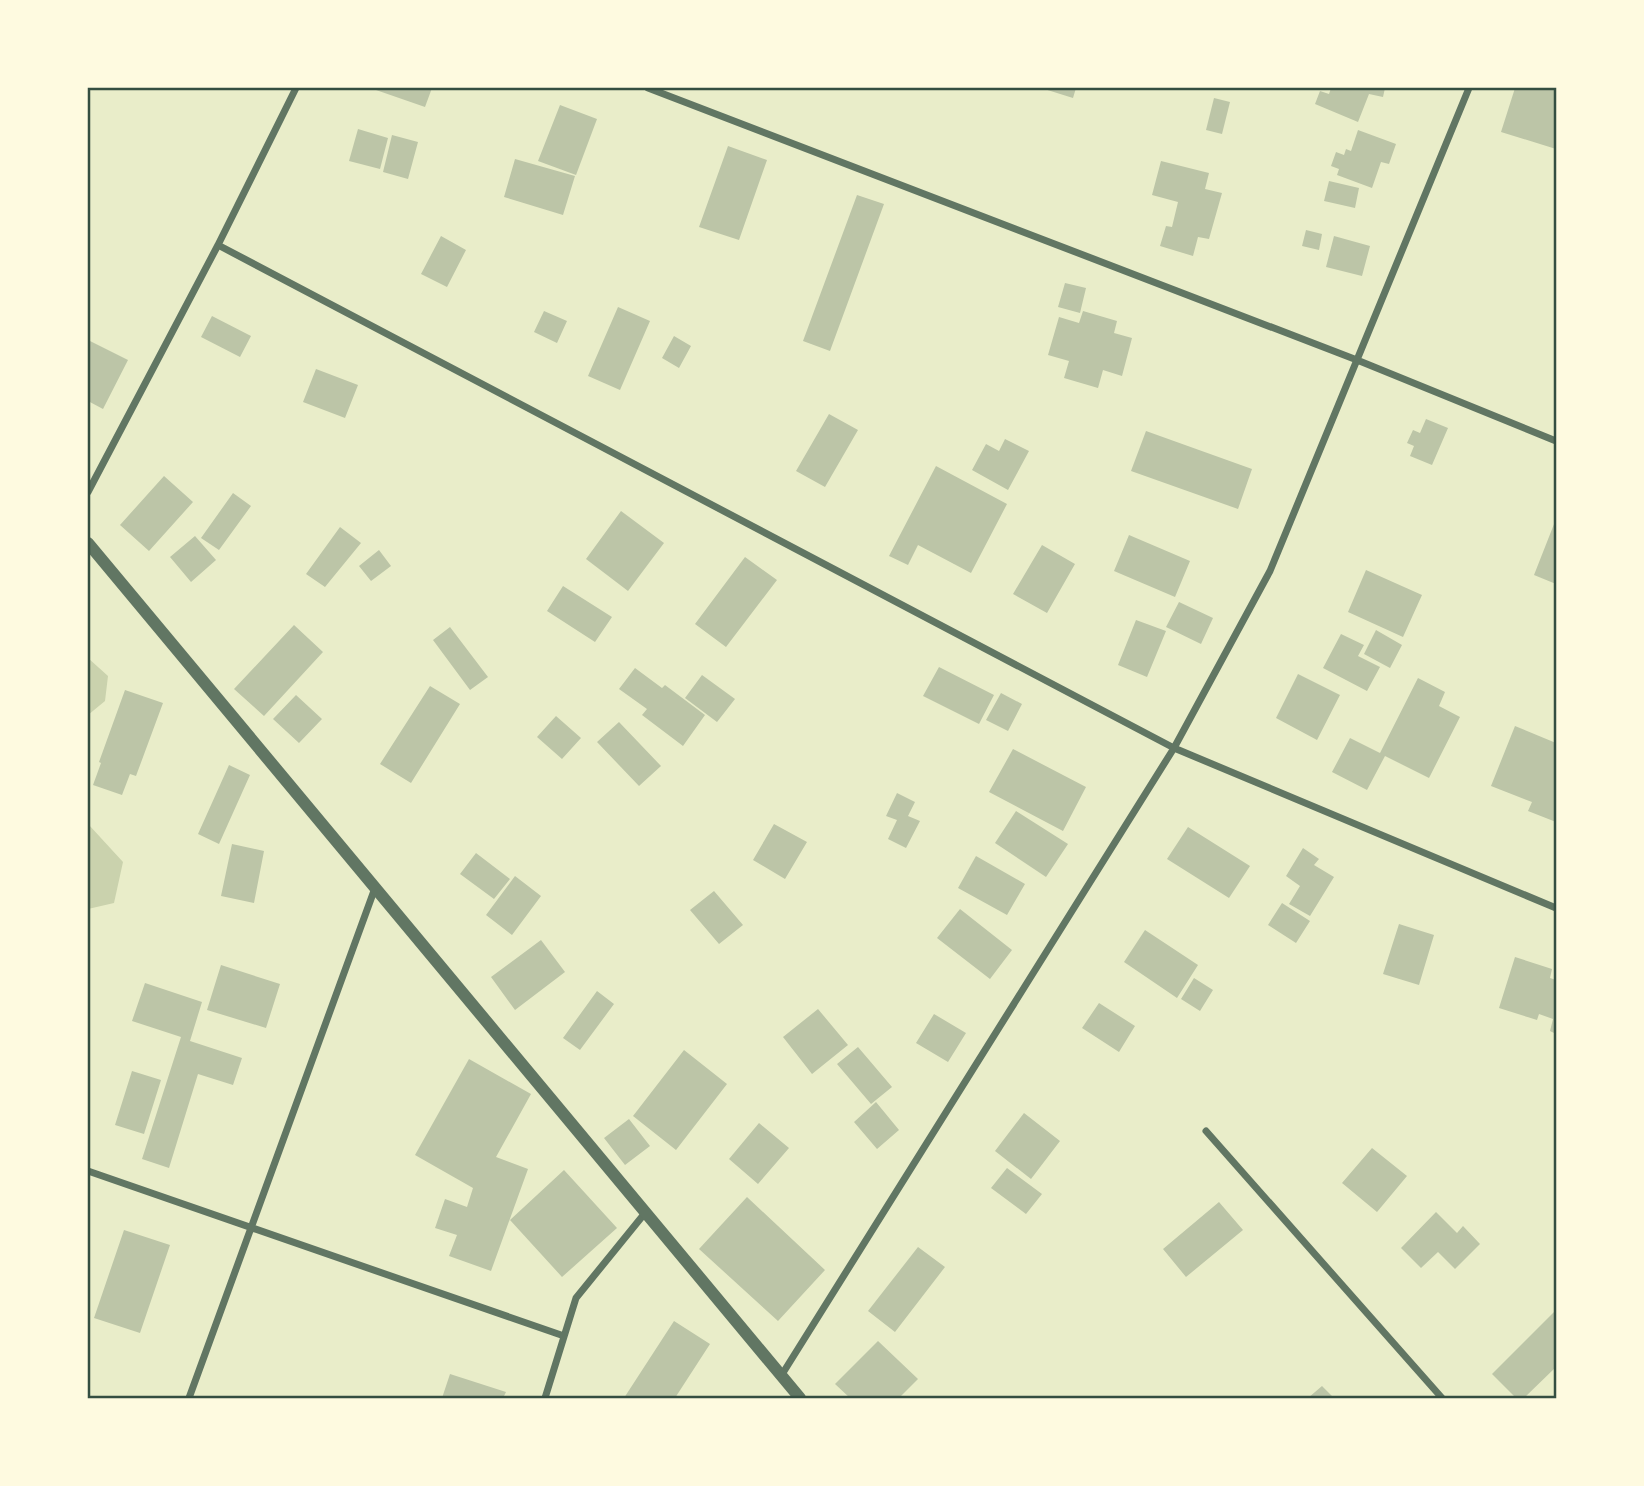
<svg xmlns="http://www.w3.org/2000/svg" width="1644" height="1486" font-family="Barlow,sans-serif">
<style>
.green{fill:#cad2ad}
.building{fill:#bcc5a7}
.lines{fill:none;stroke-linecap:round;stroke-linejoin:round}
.minor{stroke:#617663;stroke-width:7}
.tertiary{stroke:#617663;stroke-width:12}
.neatline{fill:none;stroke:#344e41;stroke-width:2.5}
</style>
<rect width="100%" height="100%" fill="#e9edc9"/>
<!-- green -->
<path class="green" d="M88,658L108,676L105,701L88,715Z
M88,790L89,825L123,862L114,903L88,909Z"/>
<!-- building -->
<path class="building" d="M377,88H432L425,107L376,90Z
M1041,88H1076L1073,98Z
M1331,88H1385L1383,97L1369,94L1358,122L1315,104L1320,91L1329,94Z
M1515,88H1556V149L1501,132Z
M1214,98L1230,102L1222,134L1206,130Z
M560,105L597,119L576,175L538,161Z
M358,129L388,138L380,169L349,161Z
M1358,130L1396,144L1389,164L1381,162L1372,188L1337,175L1339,169L1331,166L1336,152L1344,155L1346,149L1351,151Z
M392,135L418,142L408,179L383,172Z
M728,146L767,160L739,240L699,227Z
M515,159L575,176L563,215L504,197Z
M1161,161L1209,173L1205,189L1222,193L1209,239L1198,237L1193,256L1160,246L1166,226L1172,227L1178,202L1152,195Z
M1329,181L1359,188L1355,208L1324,201Z
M857,195L884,204L830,351L803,341Z
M1306,230L1322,234L1319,250L1302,246Z
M441,236L466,250L447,287L421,274Z
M1334,236L1370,246L1362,276L1326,267Z
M1065,283L1086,288L1080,313L1058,307Z
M618,307L650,321L620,390L588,376Z
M544,311L567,321L557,343L534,332Z
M1083,311L1117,321L1114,333L1132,338L1122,376L1103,370L1098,388L1064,378L1069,361L1048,355L1059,317L1079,323Z
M212,316L251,336L240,357L201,337Z
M674,336L691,346L679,368L662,358Z
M88,340L128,360L103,409L88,401Z
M316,369L358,385L345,418L303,402Z
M829,414L858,430L825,487L796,471Z
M1426,419L1448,428L1432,465L1410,456L1414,446L1407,443L1413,430L1420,433Z
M1146,431L1252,469L1238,509L1131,471Z
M1005,439L1029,451L1008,490L972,470L986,444L999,451Z
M936,466L1007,504L971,573L918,545L908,565L889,556Z
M164,476L193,502L149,551L120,525Z
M233,493L251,506L219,550L201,538Z
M621,511L664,543L628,591L586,559Z
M1556,519V584L1534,575Z
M340,527L361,543L325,587L306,574Z
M1129,535L1190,561L1175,597L1114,571Z
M195,536L216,560L191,582L170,557Z
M1042,545L1075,564L1047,613L1013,594Z
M379,550L391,566L371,581L359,566Z
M745,557L777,580L726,647L695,624Z
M1366,570L1422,595L1403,637L1348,612Z
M563,586L612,617L595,642L547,611Z
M1179,602L1213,618L1201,644L1166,627Z
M1136,620L1166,631L1147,677L1118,665Z
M294,625L323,652L264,716L234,689Z
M450,627L488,677L470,690L433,640Z
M1376,630L1402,645L1390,668L1364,654Z
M1341,634L1364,645L1358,656L1380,667L1367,691L1323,668Z
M939,667L994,695L979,724L923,696Z
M635,668L662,688L665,685L705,715L683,746L642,715L647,709L619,689Z
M1298,674L1340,695L1317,740L1276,718Z
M702,675L735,699L717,722L685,698Z
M1418,678L1445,692L1439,706L1460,717L1429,778L1385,756L1367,790L1332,772L1350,738L1380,753Z
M430,686L460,704L411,783L380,764Z
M125,690L163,703L136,776L130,774L122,795L93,785L101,763L99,762Z
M1001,693L1022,704L1008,731L986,720Z
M296,695L322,719L299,743L273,719Z
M556,716L581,738L562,759L537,737Z
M619,722L661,766L639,786L597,742Z
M1515,726L1556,743V822L1528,811L1532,802L1491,786Z
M1013,749L1086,787L1063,831L989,792Z
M229,765L250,775L219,844L198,834Z
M897,793L915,802L908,816L920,821L906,848L888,839L897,820L886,816Z
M1016,811L1068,844L1046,877L995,843Z
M774,824L807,842L785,879L753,860Z
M1188,827L1250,866L1229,898L1167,859Z
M232,844L264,851L254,903L221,896Z
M1303,848L1319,859L1314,865L1334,877L1310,916L1289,904L1300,886L1286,876Z
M476,853L510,879L494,899L460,874Z
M976,856L1025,884L1007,915L958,888Z
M515,876L541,896L512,935L486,915Z
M714,891L743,925L719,944L690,910Z
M1282,903L1310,921L1296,943L1268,925Z
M960,909L1012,950L990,979L937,938Z
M1399,924L1434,935L1419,985L1383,974Z
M1145,930L1198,965L1177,998L1124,962Z
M541,940L565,972L515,1010L491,977Z
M1515,957L1552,969L1550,978L1556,980V1034L1550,1031L1553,1019L1539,1014L1537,1020L1499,1008Z
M221,965L280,984L266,1028L207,1010Z
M1194,978L1213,990L1200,1011L1181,999Z
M145,983L202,1002L190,1041L242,1058L233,1085L198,1074L169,1168L142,1159L181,1037L132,1021Z
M597,991L614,1004L580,1050L563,1038Z
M1099,1003L1135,1026L1119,1052L1082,1028Z
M818,1009L848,1045L812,1074L783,1037Z
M934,1014L966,1033L948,1062L916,1043Z
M858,1047L892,1087L871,1104L837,1064Z
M684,1050L727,1084L676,1150L633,1116Z
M469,1059L531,1094L496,1157L528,1169L491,1271L449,1256L457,1235L435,1228L445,1199L467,1207L473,1188L415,1155Z
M132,1071L161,1080L144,1134L115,1125Z
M876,1102L899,1130L877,1149L854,1122Z
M1024,1113L1060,1141L1031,1179L995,1151Z
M629,1119L650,1146L625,1165L604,1138Z
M759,1123L789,1148L758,1184L729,1159Z
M1372,1148L1407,1176L1377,1212L1342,1183Z
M1007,1168L1042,1194L1026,1214L991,1188Z
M564,1170L617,1228L562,1277L510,1220Z
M747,1197L825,1270L778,1321L699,1249Z
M1219,1202L1243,1230L1186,1277L1163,1249Z
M1436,1212L1457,1233L1463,1226L1480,1244L1455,1269L1438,1252L1421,1268L1401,1248Z
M124,1230L170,1245L140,1333L94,1318Z
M918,1247L945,1267L895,1332L868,1311Z
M1556,1310V1367L1524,1398H1516L1492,1374Z
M674,1321L710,1344L675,1398H624Z
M878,1341L918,1379L899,1398H850L835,1384Z
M450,1374L506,1392L503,1398H442Z
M1322,1386L1334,1398H1308Z"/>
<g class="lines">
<!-- minor -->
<path class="minor" d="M648,88L1357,360L1556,441
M218,245L1174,748L1556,908
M88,492L218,245L296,88
M1206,1131L1442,1398
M88,1171L564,1336
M781,1376L1174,748L1270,571L1469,88
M189,1398L375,888
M545,1398L576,1298L645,1213"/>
<!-- tertiary -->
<path class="tertiary" d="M88,543L800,1398"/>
</g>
<!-- border -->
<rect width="1644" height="1486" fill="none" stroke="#fefae0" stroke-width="178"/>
<rect x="89" y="89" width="1466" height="1308" class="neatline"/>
</svg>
